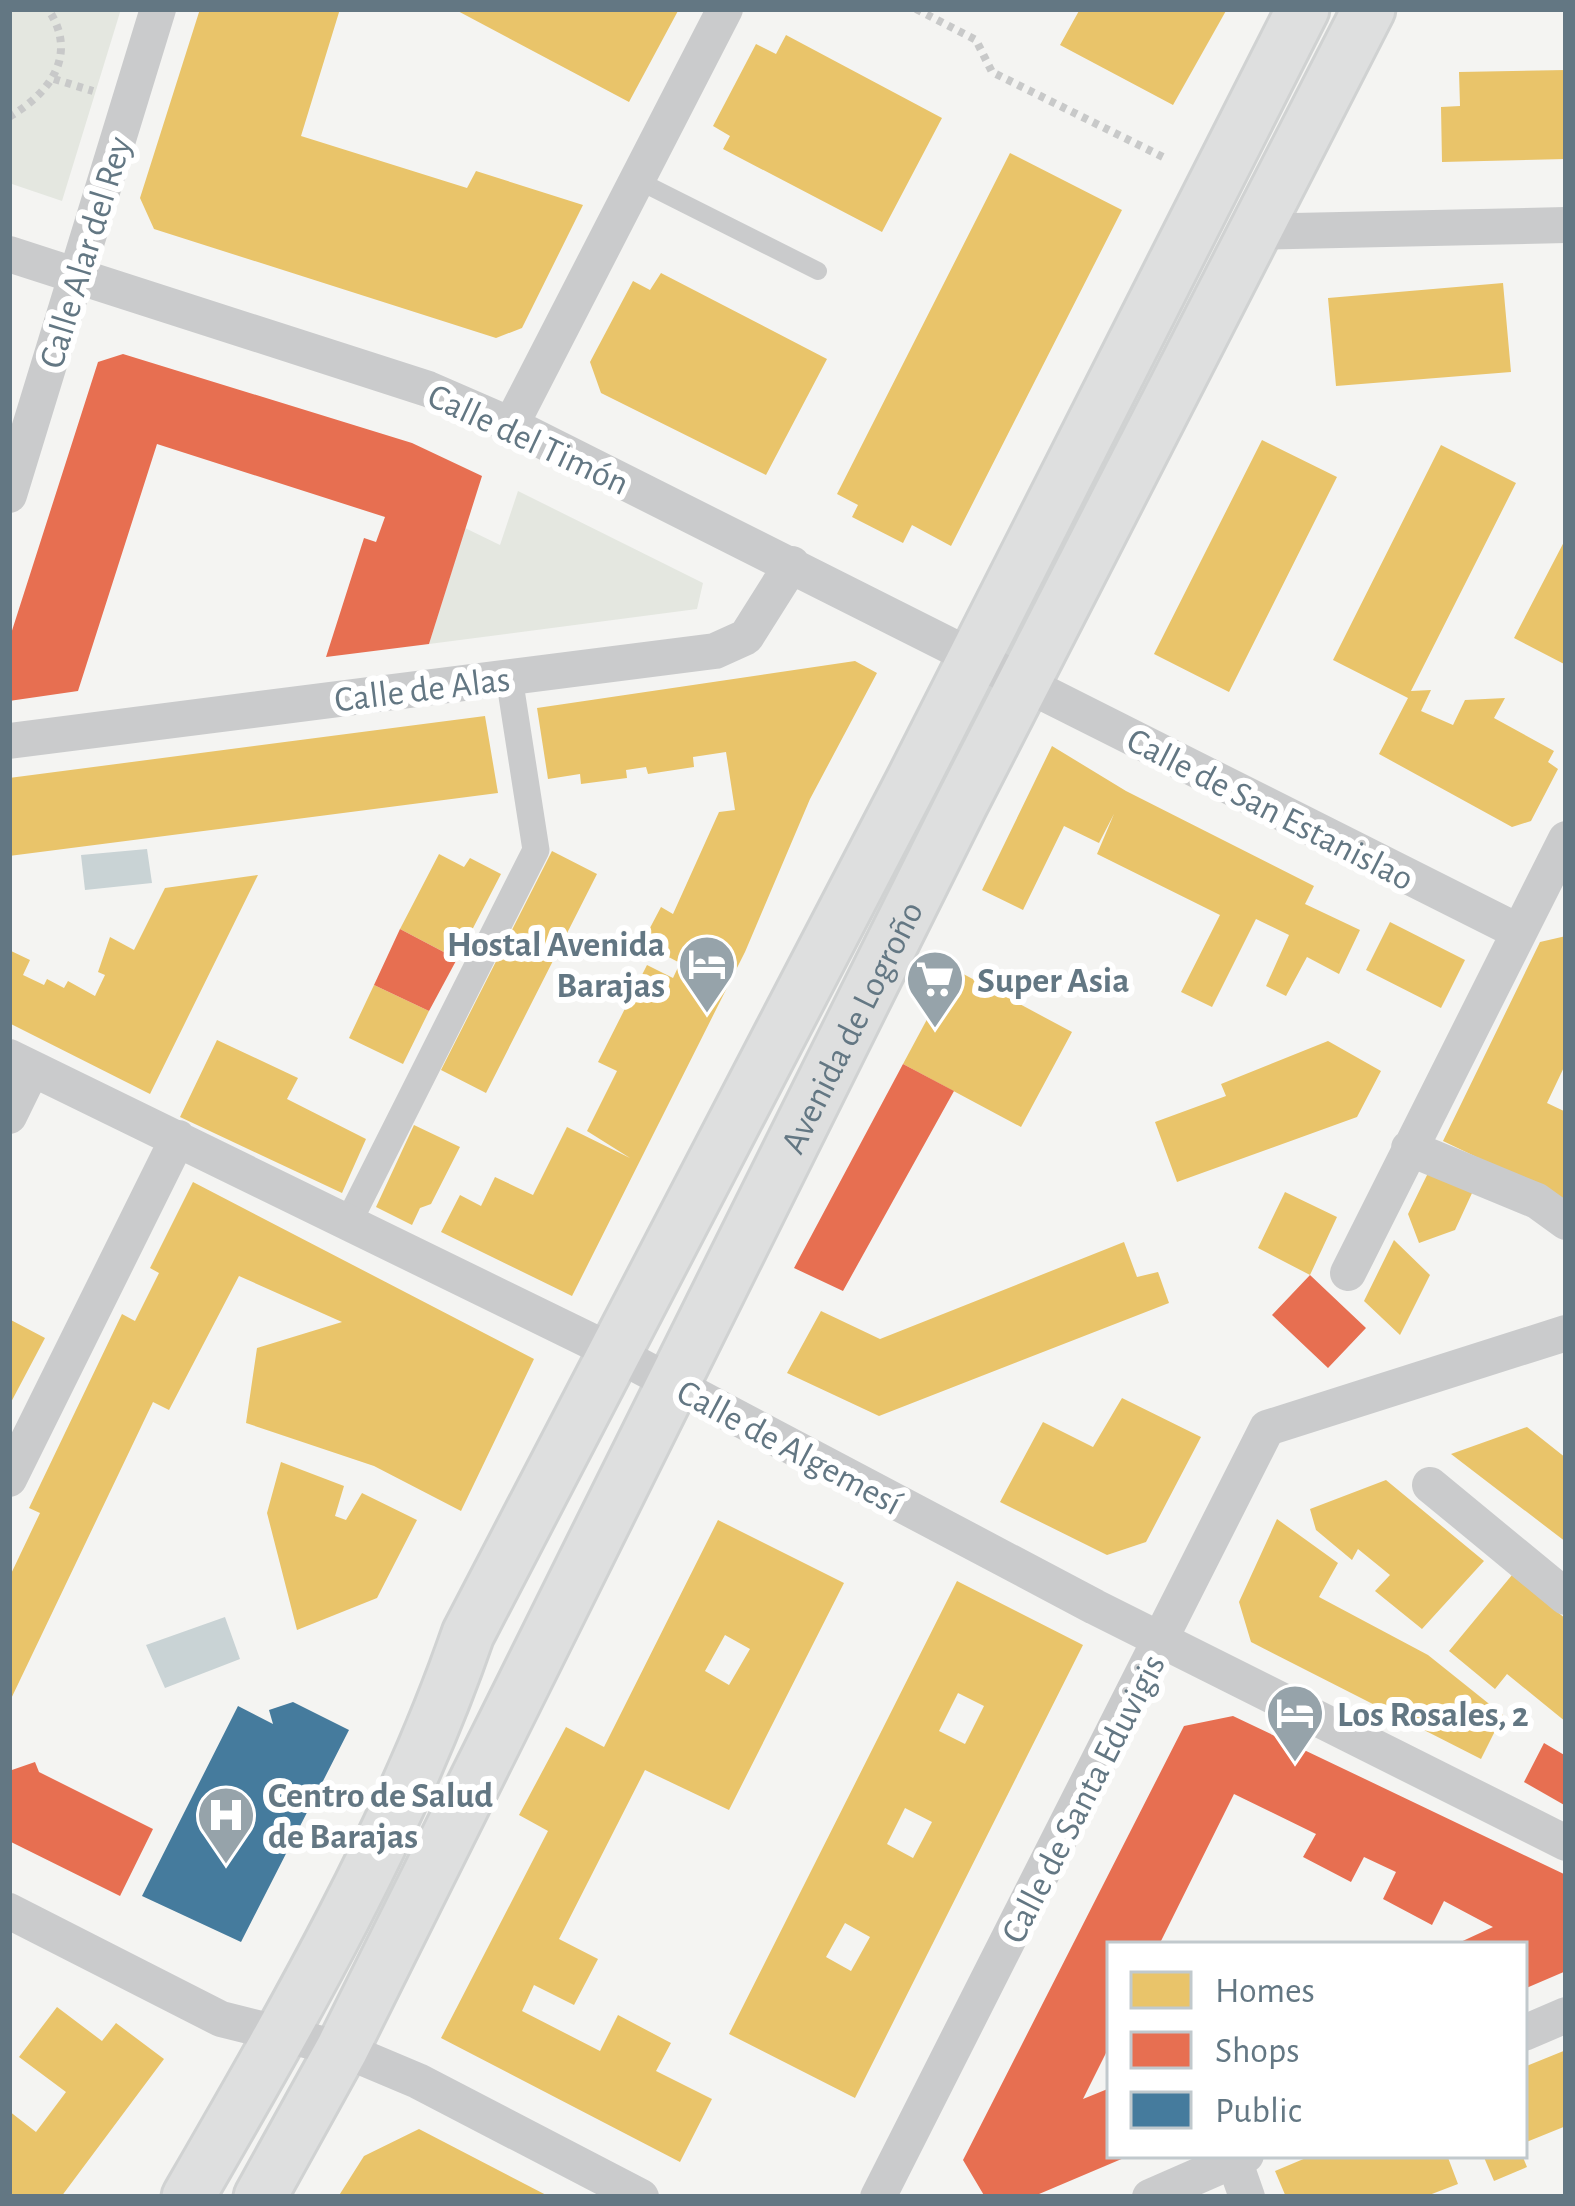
<svg xmlns="http://www.w3.org/2000/svg" width="1575" height="2206" font-family="'Alegreya Sans',sans-serif">
<style>
.green{fill:#e4e7e0}
.water{fill:#c9d3d5}
.homes{fill:#e9c46a;fill-rule:evenodd}
.shops{fill:#e76f51}
.public{fill:#457b9d}
.lines{fill:none;stroke-linecap:round;stroke-linejoin:round}
.secondary-casing{stroke:#d0d2d2;stroke-width:57}
.path{stroke:#c8c9c9;stroke-width:8;stroke-dasharray:6 6;stroke-linecap:butt}
.service{stroke:#cacbcc;stroke-width:18}
.pedestrian{stroke:#cacbcc;stroke-width:27}
.minor{stroke:#cacbcc;stroke-width:36}
.secondary{stroke:#dedfdf;stroke-width:51}
.labels{text-anchor:middle;stroke-width:12;stroke-linejoin:round;paint-order:stroke}
.street-label{font-size:36px;fill:#637783;stroke:#fff}
.poi-label{font-size:36px;font-weight:bold;fill:#637783;stroke:#fff;text-anchor:start}
</style>
<rect width="100%" height="100%" fill="#f4f4f2"/>
<!-- green -->
<path class="green" d="M9,9H121L62,201L9,183Z
M518,491L703,583L697,609L429,644L465,528L500,545Z"/>
<!-- water -->
<path class="water" d="M147,849L152,883L85,890L81,855Z
M225,1617L240,1659L165,1688L146,1645Z"/>
<!-- homes -->
<path class="homes" d="M200,9H340L301,136L467,188L476,171L583,205L522,328L496,338L154,229L140,198Z
M454,9H679L629,102Z
M1080,9H1227L1173,105L1060,45Z
M786,35L942,118L882,232L723,149L730,136L713,126L756,44L776,54Z
M1566,70V159L1442,162L1441,107L1460,106L1459,72Z
M1010,153L1122,210L951,546L912,525L903,543L852,517L858,505L837,494Z
M661,273L827,359L766,475L601,393L590,362L633,281L650,290Z
M1503,283L1511,372L1336,386L1328,298Z
M1262,440L1337,477L1229,692L1154,654Z
M1441,445L1516,483L1411,691L1431,690L1421,711L1453,725L1465,700L1505,698L1494,718L1554,751L1548,762L1558,769L1531,821L1512,827L1379,754L1408,698L1333,660Z
M1566,538V665L1514,638Z
M855,661L877,673L810,799L745,952L572,1296L441,1232L460,1195L481,1206L495,1177L533,1195L567,1127L630,1158L587,1131L617,1071L598,1062L647,965L673,978L680,963L642,943L661,907L673,914L719,812L735,810L726,752L693,757L694,767L648,774L646,767L626,770L627,778L581,784L580,774L548,779L537,708Z
M485,716L498,793L9,856V778Z
M1052,746L1126,791L1314,886L1305,904L1360,930L1339,974L1307,957L1286,996L1266,986L1289,935L1256,919L1212,1007L1181,992L1220,915L1097,854L1114,814L1099,843L1064,826L1023,910L982,890Z
M552,851L597,874L486,1093L441,1070Z
M439,854L464,867L470,858L501,874L457,959L400,929Z
M258,875L150,1094L9,1023V950L30,960L23,975L44,985L47,979L64,988L68,981L95,996L105,975L98,972L110,937L134,950L165,888Z
M1390,922L1465,960L1441,1008L1366,970Z
M1566,936V1063L1547,1103L1566,1112V1200L1443,1141L1540,942Z
M954,969L1072,1032L1021,1127L903,1064Z
M374,985L429,1011L403,1064L349,1038Z
M217,1040L298,1078L287,1099L366,1139L342,1193L180,1117Z
M1328,1041L1381,1071L1357,1117L1177,1182L1155,1122L1226,1096L1221,1084Z
M414,1125L460,1147L431,1204L420,1208L412,1225L376,1207Z
M1429,1171L1473,1191L1455,1230L1419,1243L1408,1214Z
M193,1182L534,1359L461,1511L374,1466L246,1423L257,1348L342,1322L239,1276L169,1410L153,1402L9,1703V1578L40,1513L29,1508L122,1314L135,1321L159,1273L150,1268Z
M1285,1192L1337,1217L1310,1275L1258,1248Z
M1394,1240L1430,1275L1400,1335L1364,1301Z
M1124,1242L1137,1277L1158,1272L1169,1303L879,1416L787,1373L821,1311L880,1339Z
M9,1319L45,1338L9,1406Z
M1122,1398L1201,1437L1146,1542L1107,1555L1000,1502L1043,1422L1093,1447Z
M1527,1427L1566,1458V1542L1451,1454Z
M281,1462L344,1486L335,1516L346,1520L362,1493L417,1520L377,1598L297,1630L267,1513Z
M1386,1480L1484,1561L1422,1629L1375,1591L1390,1575L1358,1549L1352,1560L1316,1530L1310,1509Z
M1277,1519L1338,1563L1319,1597L1428,1655L1503,1715L1481,1759L1251,1642L1239,1602Z
M718,1520L844,1583L729,1810L645,1770L559,1939L598,1959L574,2005L534,1985L522,2011L600,2051L618,2015L671,2043L656,2071L712,2099L680,2162L441,2038L548,1831L519,1815L566,1727L604,1747ZM725,1635L750,1649L729,1685L705,1671Z
M1512,1575L1566,1619V1722L1507,1674L1495,1689L1449,1651Z
M957,1581L1083,1645L855,2098L729,2034ZM958,1693L984,1706L965,1744L939,1731ZM905,1808L932,1822L913,1858L887,1844ZM845,1923L870,1937L851,1971L826,1957Z
M57,2007L102,2041L116,2023L164,2059L61,2197H9V2111L36,2132L66,2092L19,2057Z
M1566,2050V2126L1524,2143V2067Z
M419,2129L550,2197H338L364,2156Z
M1313,2155H1447L1458,2184L1424,2197H1286L1275,2171Z
M1483,2155H1522L1527,2167L1494,2181Z"/>
<!-- shops -->
<path class="shops" d="M123,354L412,443L482,476L429,644L326,657L364,538L376,542L385,517L157,444L78,691L9,701V640L98,362Z
M400,929L457,959L429,1011L374,985Z
M903,1064L954,1091L843,1291L794,1268Z
M1310,1275L1366,1328L1328,1368L1272,1315Z
M1233,1716L1566,1875V1971L1524,1989V1945H1454L1493,1927L1444,1901L1432,1925L1383,1899L1396,1872L1364,1857L1351,1882L1303,1857L1316,1834L1234,1794L1159,1945H1110V2045L1083,2099L1110,2088V2155H1131L1032,2197H985L963,2160L1184,1726Z
M1544,1743L1566,1756V1806L1524,1782Z
M35,1762L39,1772L153,1829L120,1896L9,1841V1771Z"/>
<!-- public -->
<path class="public" d="M293,1702L349,1730L241,1942L142,1896L238,1706L273,1724L269,1710Z"/>
<g class="lines">
<defs>
<g id="secondary">
<path d="M188,2197C292,2017 400,1831 468,1634L911,783L1303,9"/>
<path id="s1" d="M260,2197L342,2049L961,805L1369,9"/>
</g>
</defs>
<!-- secondary casing -->
<use href="#secondary" class="secondary-casing"/>
<!-- path -->
<path class="path" d="M916,9L976,40L992,72L1167,159
M54,79L93,91
M9,117C50,93 79,55 48,9"/>
<!-- service -->
<path class="service" d="M637,180L818,271"/>
<!-- pedestrian -->
<path class="pedestrian" d="M348,1223L536,850L509,677"/>
<!-- minor -->
<path class="minor" d="M1251,232L1566,225
M9,254L428,389L511,425L1519,932
M511,425L725,9
M9,495L158,9
M9,741L715,651L746,637L792,564
M9,1057L615,1353L1095,1607L1566,1843
M9,1116L32,1069
M1409,1148L1537,1201L1566,1222
M1348,1273L1566,839
M9,1479L178,1138
M1430,1485L1566,1597
M9,1911L221,2019L342,2049L418,2081L641,2197
M1524,2033L1566,2015
M1234,2160L1247,2197
M878,2197L1267,1428L1566,1333
M1150,2197L1246,2155"/>
<!-- secondary -->
<use href="#secondary" class="secondary"/>
</g>
<!-- icons -->
<defs>
<symbol id="hotel-pin" viewBox="-11 -11 22 30"><path d="M0 17L-7.5 6A9.5 9.5 0 1 1 7.5 6Z" fill="#96a3aa" stroke="#fff"/><path d="M-6-4.5h1.5V1H6V5H4.5V3h-9V5H-6ZM-4 0a1.8 1.8 0 1 1 3.6 0ZM.5 0V-2.5h3Q6-2.5 6 0Z" fill="#fff"/></symbol>
<symbol id="supermarket-pin" viewBox="-11 -11 22 30"><path d="M0 17L-7.5 6A9.5 9.5 0 1 1 7.5 6Z" fill="#96a3aa" stroke="#fff"/><path d="M-6-5.5h2.5l.6 2H6L4.5 2H-2.5L-4.4-4H-6ZM-1.5 3.2a1.3 1.3 0 1 0 .1 0ZM3 3.2a1.3 1.3 0 1 0 .1 0Z" fill="#fff"/></symbol>
<symbol id="hospital-pin" viewBox="-11 -11 22 30"><path d="M0 17L-7.5 6A9.5 9.5 0 1 1 7.5 6Z" fill="#96a3aa" stroke="#fff"/><path d="M-5-5h3v3.5h4V-5h3V5h-3V1.5h-4V5h-3Z" fill="#fff"/></symbol>
</defs>
<g fill-rule="evenodd">
<use href="#hotel-pin" x="674" y="931" width="66" height="90"/>
<use href="#supermarket-pin" x="902" y="946" width="66" height="90"/>
<use href="#hotel-pin" x="1262" y="1680" width="66" height="90"/>
<use href="#hospital-pin" x="193" y="1782" width="66" height="90"/>
</g>
<g class="labels">
<!-- street labels -->
<g class="street-label">
<text transform="translate(84 252) rotate(-73)" y="13">Calle Alar del Rey</text>
<text transform="translate(529 438) rotate(25)" y="13">Calle del Timón</text>
<text transform="translate(422 688) rotate(-7)" y="13">Calle de Alas</text>
<text transform="translate(1271 808) rotate(27)" y="13">Calle de San Estanislao</text>
<text dy="13" stroke="none"><textPath href="#s1" startOffset="1311">Avenida de Logroño</textPath></text>
<text transform="translate(790 1446) rotate(28)" y="13">Calle de Algemesí</text>
<text transform="translate(1082 1798) rotate(-63)" y="13">Calle de Santa Eduvigis</text>
</g>
<!-- poi labels -->
<g class="poi-label">
<text x="665" y="956" text-anchor="end">Hostal Avenida<tspan x="665" dy="41">Barajas</tspan></text>
<text x="977" y="992">Super Asia</text>
<text x="1337" y="1726">Los Rosales, 2</text>
<text x="268" y="1807">Centro de Salud<tspan x="268" dy="41">de Barajas</tspan></text>
</g>
</g>
<!-- border -->
<rect width="1575" height="2206" fill="none" stroke="#637783" stroke-width="24"/>
<!-- legend -->
<rect x="1107" y="1942" width="420" height="216" fill="#ffffff" stroke="#c1c9cd" stroke-width="3"/>
<rect x="1131" y="1972" width="60" height="36" fill="#e9c46a" stroke="#c1c9cd" stroke-width="3"/>
<text x="1215" y="2002" font-size="36" fill="#637783">Homes</text>
<rect x="1131" y="2032" width="60" height="36" fill="#e76f51" stroke="#c1c9cd" stroke-width="3"/>
<text x="1215" y="2062" font-size="36" fill="#637783">Shops</text>
<rect x="1131" y="2092" width="60" height="36" fill="#457b9d" stroke="#c1c9cd" stroke-width="3"/>
<text x="1215" y="2122" font-size="36" fill="#637783">Public</text>
</svg>
